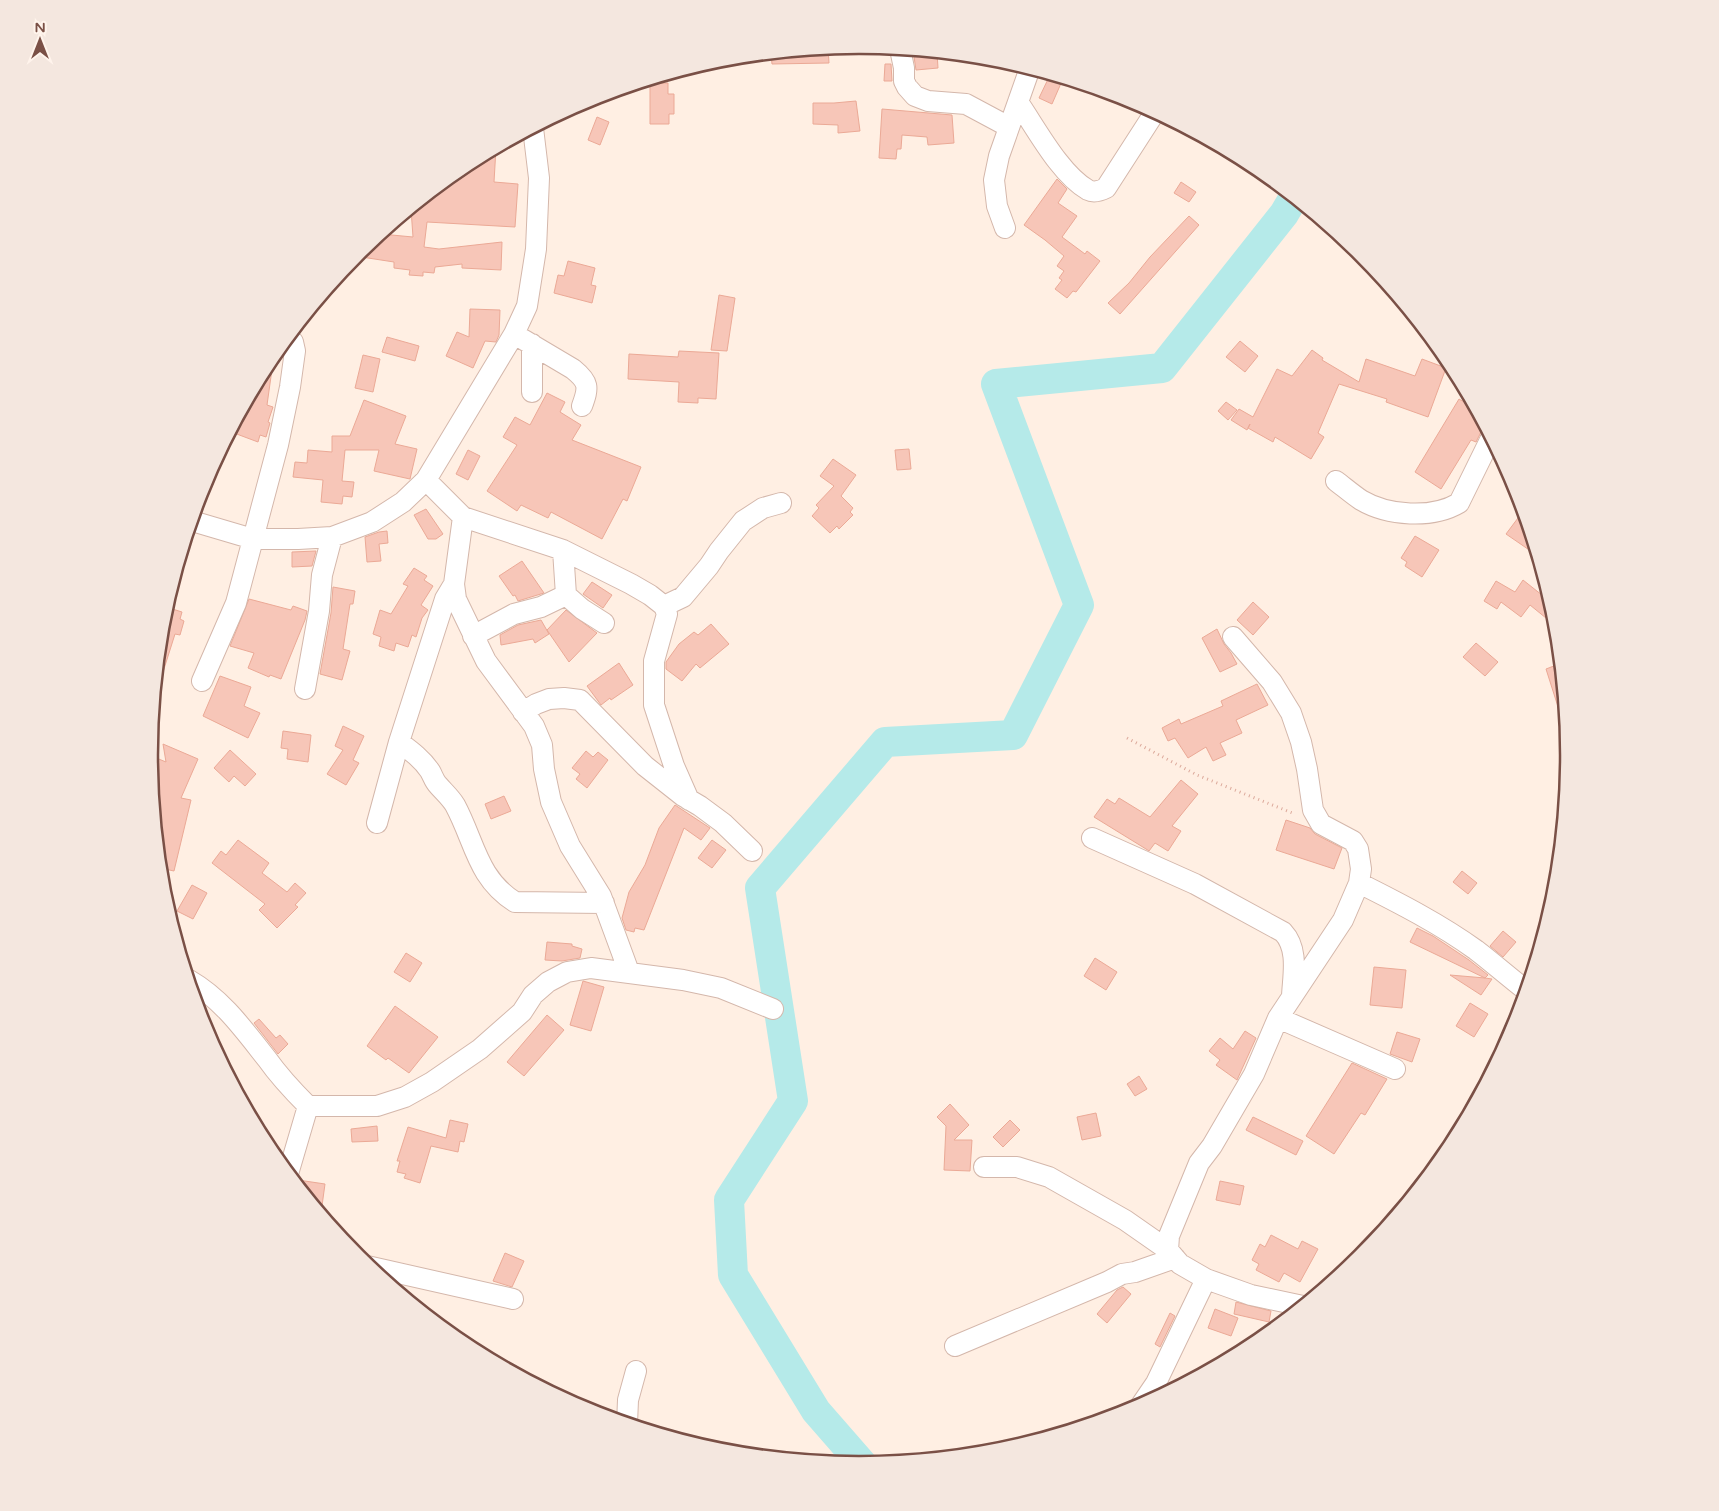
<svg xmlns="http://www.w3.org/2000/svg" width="1719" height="1511" font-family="'Varela Round',sans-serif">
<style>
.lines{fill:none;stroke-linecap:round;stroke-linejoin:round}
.river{stroke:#b5eae9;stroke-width:30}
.building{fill:#f7c6b8;stroke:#eba996}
.street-casing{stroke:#d4b7ab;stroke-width:22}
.path{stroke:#dca99b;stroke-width:3;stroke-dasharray:1 4;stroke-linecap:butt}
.street{stroke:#fff;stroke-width:20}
.rim{fill:none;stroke:#7a5046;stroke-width:2.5}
</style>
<rect width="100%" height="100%" fill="#ffefe3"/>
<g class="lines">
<!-- river -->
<path class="river" d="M864,1466L816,1411L733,1275L729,1200L793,1101L760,888L885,742L1013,735L1079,605L996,384L1162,368L1284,214L1294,197"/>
</g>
<!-- building -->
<path class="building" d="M828,48L829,63L772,64L771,54Z
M913,50L937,53L938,68L916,70Z
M885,64H891L892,81H884Z
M1050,75L1062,81L1052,104L1039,98Z
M650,83H668V94H674V114H669V124H650Z
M856,101L860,131L838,133V125L813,124V103H834Z
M882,109L952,115L954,143L928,145L927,137L902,135L901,149H897L896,159L879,158Z
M597,117L609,122L600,145L588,140Z
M496,148L494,182L518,184L515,227L427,222L424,247L439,249L502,242L501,270L462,268V264L435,267L434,273L423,272V276L409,275L410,270L394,268V262L355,256L381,234L413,237L411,209L465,165Z
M1057,179L1067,189L1058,203L1077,216L1062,237L1085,254L1087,251L1100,261L1076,292L1073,291L1067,298L1055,289L1062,280L1059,278L1064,271L1057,266L1064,256L1045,240L1024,225Z
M1181,182L1196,192L1189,202L1174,193Z
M1189,216L1199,225L1120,314L1108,303L1129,283L1150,257Z
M568,261L595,268L591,285L596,286L592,303L554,293L558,275L564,276Z
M719,295L735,298L727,351L711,350Z
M470,309L500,310L499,335L496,342L485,341L473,368L446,356L457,332L469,337Z
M387,337L419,346L415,361L382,352Z
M1240,341L1258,356L1245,372L1226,357Z
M1312,350L1323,358L1322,360L1359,382L1366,359L1415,376L1422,359L1446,368L1428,417L1386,402L1387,399L1339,384L1318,433L1324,437L1311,459L1275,437L1273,442L1248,428L1250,424L1247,430L1231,420L1239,409L1253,417L1277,369L1292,376Z
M679,351L719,353L716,399L698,398V403L678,402L679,382L628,379L629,354L678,357Z
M274,355L267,405L273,407L268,422L270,423L266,437L260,435L258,442L234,433L243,410L269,361Z
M363,355L380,359L373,392L355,388Z
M547,393L565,402L560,412L581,425L572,440L641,467L627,501L623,499L602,539L551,512L548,518L521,505L517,511L487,491L517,445L503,437L515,417L530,425Z
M1459,399L1476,409L1486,427L1481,432L1476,442L1471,440L1441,489L1415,472Z
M364,400L406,416L395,444L417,449L410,479L374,471L379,450H345L342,481L354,482L352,497L343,496L342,504L321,502L323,480L293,477L295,462L307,463L308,450L332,452V436H350Z
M1226,402L1237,410L1228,420L1218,411Z
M909,449L911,469L897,470L895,450Z
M468,450L480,456L468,480L456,474Z
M833,459L856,475L841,496L853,508L850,512L853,515L839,529L837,526L830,533L812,516L819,508L816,505L834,486L820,476Z
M426,509L443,534L436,539H428L414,515Z
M1524,510L1532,537L1538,556L1506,534Z
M387,531L388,543L379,544L381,561L367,562L365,537L379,532Z
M1415,536L1439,550L1422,577L1405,566L1407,562L1401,558Z
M316,551L312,566L292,567V552Z
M522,561L544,593L518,601L515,595L513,596L499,576Z
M414,568L427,576L424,580L433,586L421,605L428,610L422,618L416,637L412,635L408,647L396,643L394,651L379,646L381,637L373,634L380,610L391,614L408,586L403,584Z
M1523,580L1552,603L1557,627L1530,605L1521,617L1501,602L1497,609L1484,601L1496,581L1515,592Z
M592,582L612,595L603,608L583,594Z
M333,587L355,591L353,604H350L343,649L350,651L342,680L320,674L331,613Z
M249,599L291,610L293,606L307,611L305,620L281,679L270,675L269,677L248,668L254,653L230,646Z
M1253,602L1269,617L1253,635L1237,620Z
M166,607L182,612L180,619L184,621L180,635L175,634L163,672L157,670L163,617Z
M566,610L597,633L569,662L547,630Z
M541,620L549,634L535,643L533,639L501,645L500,635L518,625Z
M711,624L729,644L700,668L696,664L682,681L666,669V662L679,644L694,632L698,635Z
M1217,629L1224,644L1231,653L1237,664L1220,672L1202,638Z
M1476,643L1498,662L1485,676L1463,657Z
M619,663L633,685L611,700L610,698L601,705L587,686Z
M1559,664L1562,674L1566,712L1560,713L1546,669Z
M220,676L251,687L244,706L260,713L248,738L203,716Z
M1257,684L1268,705L1236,720L1242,733L1220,743L1226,755L1213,761L1206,747L1188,758L1175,738L1168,741L1162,728L1179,719L1181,724L1223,706L1221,701Z
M343,726L364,736L353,760L359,763L346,785L327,774L343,750L335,746Z
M283,731L311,735L308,762L287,759L288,749L281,748Z
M163,744L198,759L181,798L191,800L174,871L160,868L149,755L166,762Z
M230,750L256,774L245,786L234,776L229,782L214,768Z
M586,751L593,757L598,752L608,760L587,788L576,779L580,774L572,768Z
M1181,780L1198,794L1172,826L1181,831L1168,851L1155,843L1149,851L1146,849L1094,817L1107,799L1115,804L1119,798L1150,817Z
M504,796L511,811L491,819L485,804Z
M675,805L710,828L701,840L684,828L644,930L635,928L634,932L626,930L622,918L629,892L645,865L659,828Z
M1286,820L1310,828L1315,834L1342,848L1334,869L1276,850Z
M238,840L269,863L262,873L287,892L295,883L306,893L295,905L298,907L277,928L259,910L265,904L212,863L221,851L226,855Z
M712,840L726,850L712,868L698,858Z
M1462,871L1477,883L1468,894L1453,882Z
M192,885L207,893L193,919L177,911Z
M1417,928L1433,936L1469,960L1488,975L1485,978L1492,979L1481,995L1450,975L1485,978L1410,942Z
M1503,931L1516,942L1503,957L1490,946Z
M547,942L572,944V946L582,949L580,958L562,961L545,960Z
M406,953L422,963L410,982L394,972Z
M1095,958L1117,972L1106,990L1084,976Z
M1374,967L1406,970L1402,1008L1370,1005Z
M583,981L604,987L591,1031L570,1025Z
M1470,1003L1488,1014L1474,1037L1456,1026Z
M395,1006L438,1037L409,1073L388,1058L386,1060L367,1046Z
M547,1015L564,1030L524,1076L507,1062Z
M259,1019L276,1038L280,1035L288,1044L278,1054L254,1023Z
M1245,1031L1256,1038L1237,1080L1216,1065L1220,1060L1209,1051L1220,1038L1233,1049Z
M1397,1032L1420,1039L1412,1062L1390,1054Z
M1352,1063L1387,1079L1365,1115L1361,1113L1334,1154L1306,1136Z
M1139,1076L1147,1089L1135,1096L1127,1084Z
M950,1104L969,1125L954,1140H972L970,1171L944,1170L946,1126L937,1117Z
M1096,1113L1101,1136L1082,1140L1077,1117Z
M1253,1117L1303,1141L1296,1155L1246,1130Z
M450,1120L468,1124L464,1142L460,1141L458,1152L431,1146L420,1183L404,1178L406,1174L397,1172L400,1161H397L408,1127L446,1138Z
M1010,1120L1020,1130L1003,1147L993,1137Z
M377,1126L378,1141L352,1142L351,1129Z
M298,1180L325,1184L321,1213L296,1183Z
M1220,1181L1244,1186L1240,1205L1216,1200Z
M1271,1235L1298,1249L1302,1241L1318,1249L1300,1282L1284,1273L1279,1282L1256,1270L1259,1264L1252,1260L1260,1244L1265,1247Z
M505,1253L524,1261L512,1287L493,1281Z
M1123,1287L1131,1294L1107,1323L1097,1314L1117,1290Z
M1236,1302L1271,1311L1269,1322L1234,1314Z
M1215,1309L1238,1318L1231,1336L1208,1328Z
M1170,1313L1175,1316L1160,1347L1155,1344Z"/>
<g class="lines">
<defs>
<path id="street" d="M900,49L904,68V81L907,87L915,96L928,101L966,104L1009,127
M1018,102C1036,128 1060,174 1088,190C1094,193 1100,191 1106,188L1155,112
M1005,228L997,206L994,180L999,156L1030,68
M514,334L573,369C589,382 589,387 582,406
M532,344V392
M426,480L463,517L563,550L631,584L650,595L664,606L667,614L654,661V705L674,766L689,800
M1336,481C1344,487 1352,494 1361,500C1388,516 1432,519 1459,503L1491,438
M463,517L454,584L456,599L486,661L534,726L542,745L544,769L551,802L570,846L601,896L629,972
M192,521L253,539H298L332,537L372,522L403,502L426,480L514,334L527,306L536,249L539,178L533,128
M563,550L566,595L582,609L604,623
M664,606L683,597L709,566L719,551L743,521L763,508L781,503
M473,636L514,614L541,607L566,595
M1233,637L1272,682L1291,713L1301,742L1307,769L1313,810L1321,824L1353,841L1358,849L1361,869L1359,883L1343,920L1278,1018L1254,1074L1212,1146L1199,1163L1169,1236L1168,1250L1180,1264L1206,1279L1251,1295L1303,1306
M202,681L236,603L253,539L278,445L290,387L295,351L293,342L286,339
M305,689L319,611L322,575L332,537
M523,712L536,704L549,699L564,698L580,700L645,766L683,796L700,806L723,823L752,851
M399,742C411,751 422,759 430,771C433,776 434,781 438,785C444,792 450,797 455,805C475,842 477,878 515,902L604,903
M377,823L399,742L445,599L454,584
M1092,838L1195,884L1283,932C1299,949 1293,975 1292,996
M1359,883C1399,903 1440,924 1476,950C1493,963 1510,978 1527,991
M189,980C222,999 244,1030 267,1059C279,1076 293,1091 308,1106H377L405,1097L432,1082L480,1049L522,1012L533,995L548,982L567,972L591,968L683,980L721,988L773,1009
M1278,1018L1395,1069
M984,1167H1017L1049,1177L1125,1220L1168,1250
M288,1174L308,1106
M367,1266L513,1299
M955,1346L1107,1282L1122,1274L1135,1272L1175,1258
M1139,1408L1156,1383L1206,1279
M627,1424L628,1400L636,1371"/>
</defs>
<!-- street casing -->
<use href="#street" class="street-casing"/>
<!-- path -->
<path class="path" d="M1127,738L1197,775L1295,814"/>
<!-- street -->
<use href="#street" class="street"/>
</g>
<!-- crop -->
<path d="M0 0H1719V1511H0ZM158 755a701 701 0 1 1 1402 0a701 701 0 1 1-1402 0Z" fill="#f4e7df" fill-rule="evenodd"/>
<path class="rim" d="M158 755a701 701 0 1 1 1402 0a701 701 0 1 1-1402 0Z"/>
<!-- north arrow -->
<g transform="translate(40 40)" stroke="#fff4ec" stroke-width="4" paint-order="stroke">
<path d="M0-4L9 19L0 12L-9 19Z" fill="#7a5046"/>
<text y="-8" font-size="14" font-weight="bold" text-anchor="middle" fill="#7a5046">N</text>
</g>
</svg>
